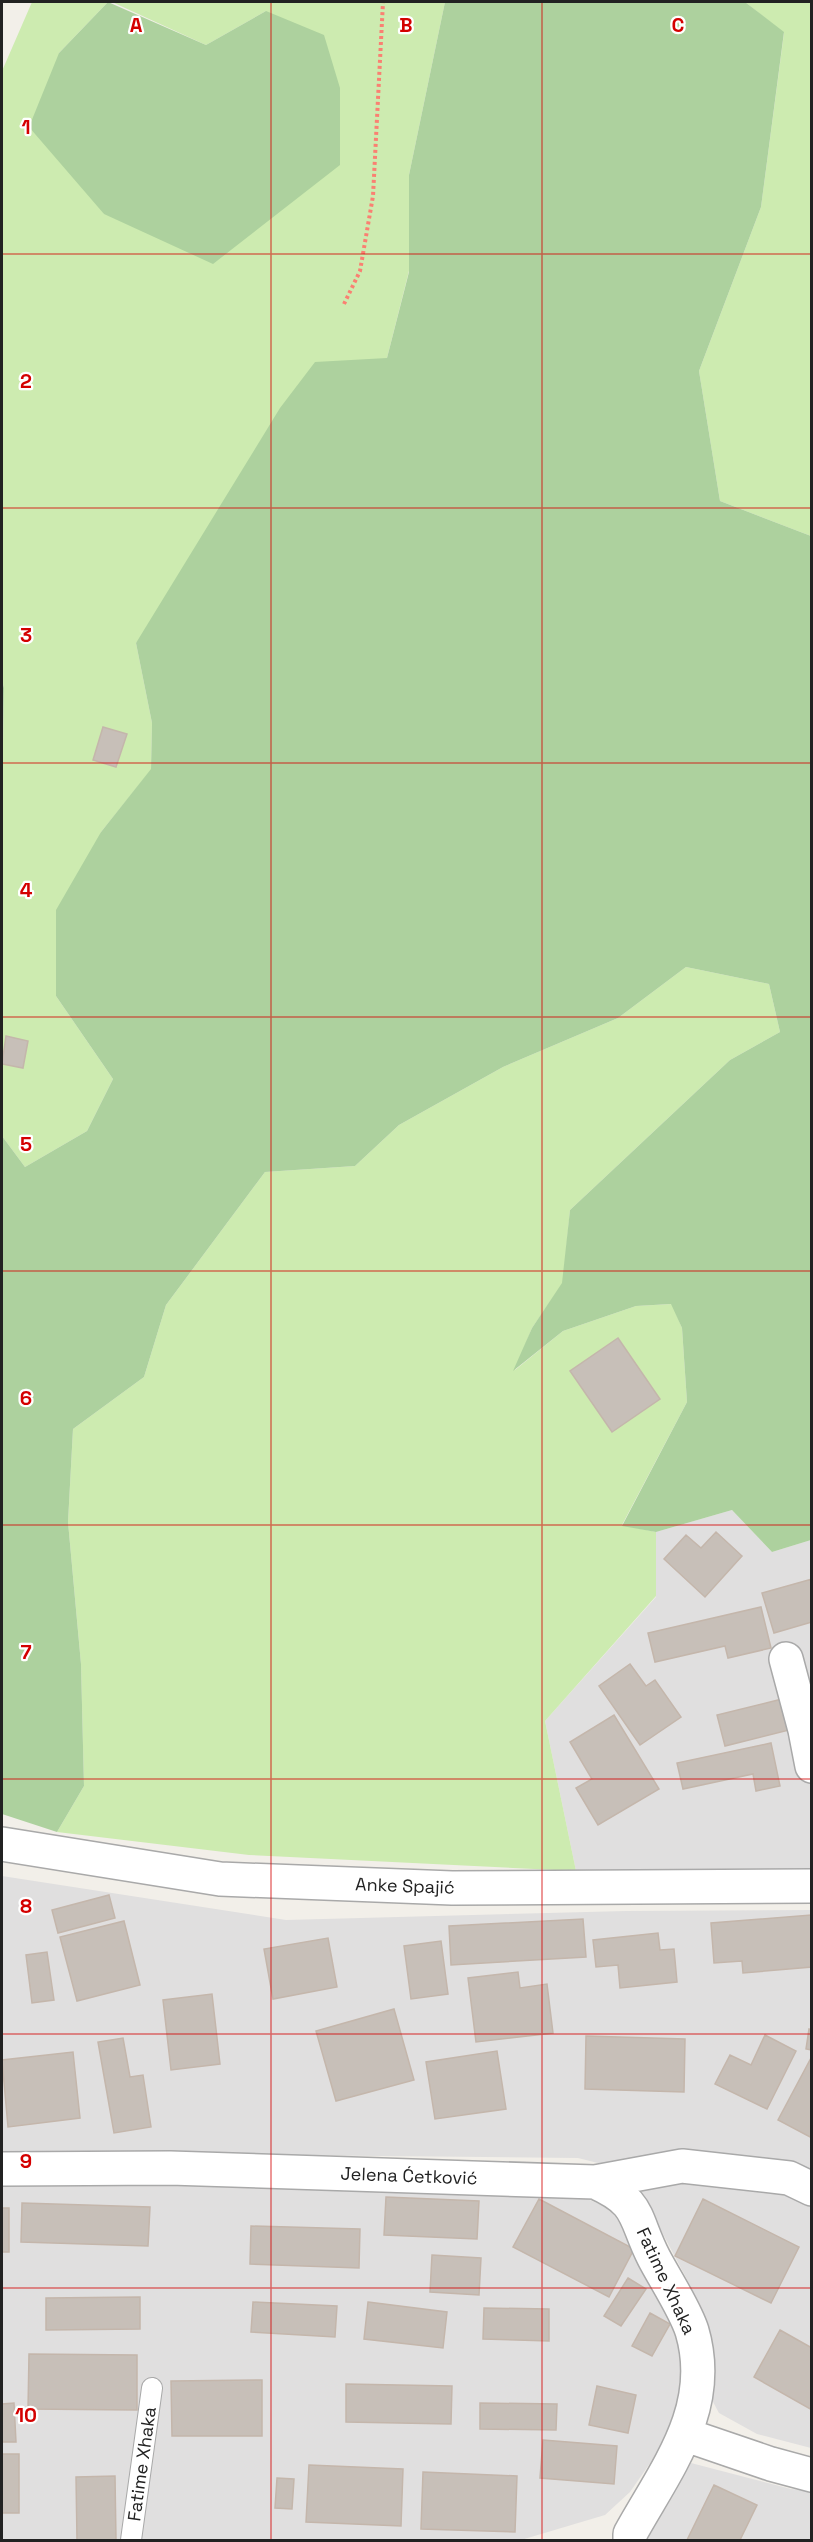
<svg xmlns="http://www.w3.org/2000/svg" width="813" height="2542" font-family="'Space Grotesk',sans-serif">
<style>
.residential{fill:#e0dfdf}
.grass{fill:#cdebb0}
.forest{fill:#add19e}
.building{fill:#c7bfb8;stroke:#c4b6ab;stroke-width:1.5}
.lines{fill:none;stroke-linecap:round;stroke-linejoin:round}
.lane-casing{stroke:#a9a9a9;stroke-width:22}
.street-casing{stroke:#a9a9a9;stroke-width:36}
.path{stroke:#fa8072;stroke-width:4;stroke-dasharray:3 3;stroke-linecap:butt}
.lane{stroke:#fff;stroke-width:20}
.street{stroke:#fff;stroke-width:33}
.grid{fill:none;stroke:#d40000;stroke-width:1.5;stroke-opacity:0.55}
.labels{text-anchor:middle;stroke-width:4.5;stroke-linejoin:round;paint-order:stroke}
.street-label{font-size:18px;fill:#222;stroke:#fff}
.grid-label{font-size:20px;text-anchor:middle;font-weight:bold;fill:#d40000;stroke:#fff;stroke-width:4.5;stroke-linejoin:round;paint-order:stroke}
</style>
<rect width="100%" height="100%" fill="#f2efe9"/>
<!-- residential -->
<path class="residential" d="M732,1510L772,1552L811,1540V1871H576L545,1721L656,1597V1532Z
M2,1876L286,1920L626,1911L811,1910V2448L757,2434L719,2413L712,2400L713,2362L709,2330L692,2289L635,2181L618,2168L578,2158L2,2152Z
M197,2185L582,2197L602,2205L618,2218L669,2310L681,2353L683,2385L671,2433L630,2492L605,2515L521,2540H2V2186Z
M691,2463L791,2489L811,2491V2540H647Z"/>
<!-- grass -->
<path class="grass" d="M32,2H108L59,53L104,214L266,11L206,45L112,2H445L409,175V271L387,358L136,643L152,723L151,770L101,832L56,996L113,1079L87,1131L25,1167L2,1136V800L4,688L2,679V71Z
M745,2H811V536L720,501L699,371L761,207L784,33Z
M686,967L769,984L780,1032L730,1060L570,1210L563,1283L532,1328L515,1370L563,1331L636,1306L672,1304L682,1328L687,1402L622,1525L656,1532V1596L545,1721L576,1871L249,1855L57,1832L84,1786L81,1664L68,1522L73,1429L144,1377L166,1305L265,1172L355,1166L399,1125L503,1067L618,1018Z"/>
<!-- forest -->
<path class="forest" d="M108,2L206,45L266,11L324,35L340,88V165L213,264L104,214L29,127L59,53Z
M445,2H745L784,32L761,207L699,371L720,501L811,536V1540L772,1552L732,1510L656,1532L622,1526L687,1402L682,1328L671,1304L636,1306L563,1331L513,1371L532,1328L562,1283L570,1210L730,1060L780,1032L769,984L686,967L618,1018L503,1067L399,1125L355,1166L265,1172L166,1305L144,1377L73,1429L68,1522L81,1664L84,1786L57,1832L2,1814V1136L25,1167L87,1131L113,1079L56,996V910L101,832L151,769L152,723L136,643L280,408L315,362L387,358L409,272V175Z
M2,679L4,688L2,800Z"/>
<!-- building -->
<path class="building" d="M103,727L127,734L116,767L93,760Z
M6,1036L28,1041L23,1068L2,1064Z
M618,1338L660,1399L612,1432L570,1371Z
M716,1532L742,1556L705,1597L664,1559L686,1535L701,1548Z
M812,1579V1622L774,1633L762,1593Z
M761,1607L771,1648L728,1658L725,1646L655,1662L648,1633Z
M630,1664L646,1686L655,1680L681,1717L640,1745L599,1686Z
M786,1698L793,1729L725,1746L717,1715Z
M614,1715L659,1789L598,1825L576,1788L592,1779L570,1742Z
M771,1743L780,1786L756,1791L753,1774L683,1789L677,1763Z
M109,1895L115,1918L58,1933L52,1910Z
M811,1915L812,1967L743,1973L742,1961L714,1963L711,1923Z
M583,1919L586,1957L451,1965L449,1926Z
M124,1921L140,1985L77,2001L60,1937Z
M658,1933L660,1950L674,1949L677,1982L620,1988L618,1965L596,1967L593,1940Z
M328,1938L337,1987L273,1999L264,1949Z
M441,1941L448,1994L411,1999L404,1946Z
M47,1952L54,2000L32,2003L26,1955Z
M518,1972L520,1988L547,1984L553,2033L476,2042L468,1978Z
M212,1994L220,2064L171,2070L163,2000Z
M394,2009L414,2080L336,2101L316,2031Z
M809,2029L812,2030V2050L806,2049Z
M765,2035L796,2051L767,2109L715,2084L730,2055L751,2065Z
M586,2036L685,2039L684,2092L585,2089Z
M123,2038L130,2077L143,2075L151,2127L114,2133L98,2042Z
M497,2051L506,2109L435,2119L426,2062Z
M73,2052L80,2118L8,2127L2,2060Z
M811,2058L812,2059V2138L778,2120Z
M386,2197L479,2201L477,2239L384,2235Z
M539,2199L634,2249L609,2297L513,2247Z
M703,2199L799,2247L771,2303L675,2256Z
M22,2203L150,2207L148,2246L21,2242Z
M2,2208H9V2252H2Z
M251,2226L360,2229L359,2268L250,2264Z
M432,2255L481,2258L479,2295L430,2292Z
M628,2278L646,2289L621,2326L604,2316Z
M140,2297V2329L46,2330V2298Z
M253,2302L337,2306L335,2337L251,2332Z
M368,2302L447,2312L443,2348L364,2339Z
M484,2308L549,2309V2341L483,2339Z
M650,2313L670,2324L652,2356L632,2346Z
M780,2330L812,2348V2410L754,2377Z
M29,2354L137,2355V2410L28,2409Z
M262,2380V2436H172L171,2381Z
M346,2384L452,2386L451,2424L346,2422Z
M597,2386L636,2395L628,2433L589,2425Z
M14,2403L16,2442H2V2404Z
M480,2403L557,2404L556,2430L480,2429Z
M543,2440L617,2446L614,2484L540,2478Z
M2,2454H19V2513H2Z
M309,2465L403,2469L401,2526L306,2522Z
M423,2472L517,2476L515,2532L421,2529Z
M115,2476L116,2540H77L76,2477Z
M277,2478L294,2479L292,2509L275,2508Z
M714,2485L757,2505L740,2540H687Z"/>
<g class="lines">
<defs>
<path id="lane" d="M131,2540L152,2388"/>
<path id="street" d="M786,1659L805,1730L812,1766
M2,1844L220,1879L452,1888L812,1886
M2,2169L170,2168L595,2182L682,2166L789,2178L812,2189
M595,2182C642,2203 633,2217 654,2258C665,2279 685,2309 692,2331C715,2409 666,2469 630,2534V2540
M686,2435L771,2464L812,2475"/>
</defs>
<!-- lane casing -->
<use href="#lane" class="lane-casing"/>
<!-- street casing -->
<use href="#street" class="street-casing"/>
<!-- path -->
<path class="path" d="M344,304L360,271L373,196L383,2"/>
<!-- lane -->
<use href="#lane" class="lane"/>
<!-- street -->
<use href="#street" class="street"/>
</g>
<!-- grid -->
<path class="grid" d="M271,2V2540M542,2V2540M2,254H812M2,508H812M2,763H812M2,1017H812M2,1271H812M2,1525H812M2,1779H812M2,2034H812M2,2288H812"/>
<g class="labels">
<!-- street labels -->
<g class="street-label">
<text transform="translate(405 1886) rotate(2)" y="6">Anke Spajić</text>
<text transform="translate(409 2176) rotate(2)" y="6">Jelena Ćetković</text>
<text transform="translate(666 2281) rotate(65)" y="6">Fatime Xhaka</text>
<text transform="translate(142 2464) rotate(-82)" y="6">Fatime Xhaka</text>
</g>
</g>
<g class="grid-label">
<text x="136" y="32">A</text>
<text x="406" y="32">B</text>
<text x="678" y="32">C</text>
<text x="26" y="134">1</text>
<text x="26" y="388">2</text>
<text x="26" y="642">3</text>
<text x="26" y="897">4</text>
<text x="26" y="1151">5</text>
<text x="26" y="1405">6</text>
<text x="26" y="1659">7</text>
<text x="26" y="1913">8</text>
<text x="26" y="2168">9</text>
<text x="26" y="2422">10</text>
</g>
<!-- border -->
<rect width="813" height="2542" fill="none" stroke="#222222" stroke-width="6"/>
</svg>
